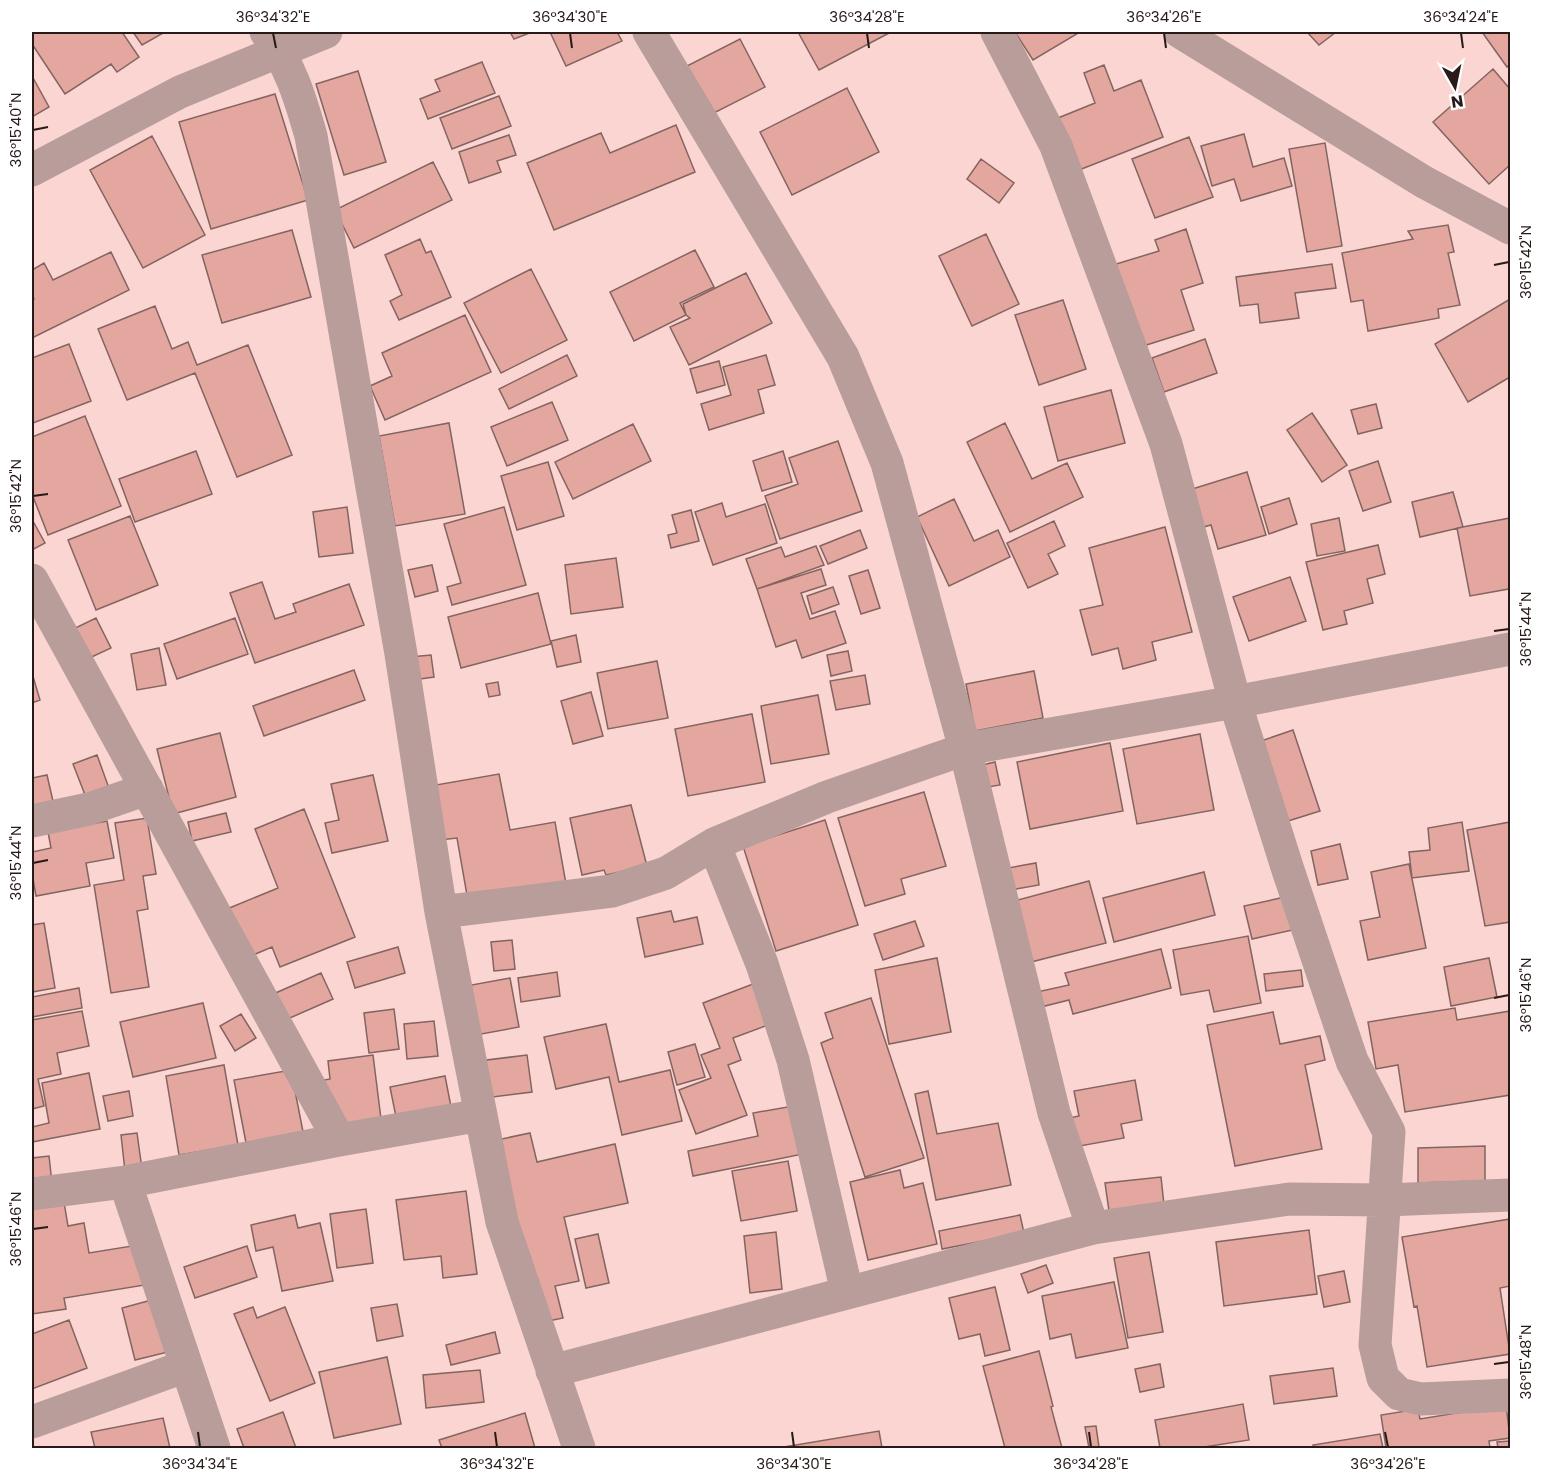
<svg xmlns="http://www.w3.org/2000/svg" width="1542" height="1480" font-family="Poppins,sans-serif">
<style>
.building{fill:#e3a7a0;stroke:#846460;stroke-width:1.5}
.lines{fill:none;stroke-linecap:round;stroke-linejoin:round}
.minor{stroke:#b89d9a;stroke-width:33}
.ticks{fill:none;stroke:#271a18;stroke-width:2}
.neatline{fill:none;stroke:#271a18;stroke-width:2}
.ticks-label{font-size:15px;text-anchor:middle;fill:#271a18}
</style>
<rect width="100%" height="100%" fill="#fad5d1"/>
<!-- building -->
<path class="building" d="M32,32H122L139,57L117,72L111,64L65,94L32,44Z
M133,32H165L142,45Z
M510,32H532L514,39Z
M550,32H617L622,41L566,66Z
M798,32H891L819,70Z
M1015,32H1080L1033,60Z
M1307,32H1336L1319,45Z
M1482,32H1510V64L1507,67Z
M740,39L765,87L706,117L681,69Z
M482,62L495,93L428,119L420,99L440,91L435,80Z
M1104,65L1114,91L1141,80L1163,137L1079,170L1058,118L1095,103L1084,73Z
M1493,69L1510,89V165L1489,184L1433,122Z
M358,71L386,162L344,175L316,84Z
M32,76L49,107L32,117Z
M847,88L879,152L792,195L760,132Z
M275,94L308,200L211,229L179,122Z
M499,96L511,126L452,149L440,118Z
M676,125L695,172L554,230L527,163L601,133L610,153Z
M1244,134L1253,167L1284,158L1292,186L1241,201L1234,179L1212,186L1201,146Z
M509,135L516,155L497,161L501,172L469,183L459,152Z
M152,136L205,235L143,268L90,170Z
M1189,137L1213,197L1155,218L1132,159Z
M1325,143L1342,246L1307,252L1289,149Z
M981,159L1014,183L999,203L967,179Z
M433,162L452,200L354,248L335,210Z
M1448,225L1454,252L1448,253L1460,305L1438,309L1439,318L1368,331L1363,300L1351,302L1342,253L1413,239L1408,231Z
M1186,229L1203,283L1181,290L1194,330L1140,347L1113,265L1159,251L1155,240Z
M292,230L311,297L222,323L202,255Z
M986,234L1019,304L972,326L939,256Z
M420,239L426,253L431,251L451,297L399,320L390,301L402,295L385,255Z
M695,250L714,287L680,303L686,315L634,341L610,292Z
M111,252L129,290L32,338V300L34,299L32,295V270L44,263L53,280Z
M1332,264L1336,288L1295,293L1299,318L1260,323L1258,304L1240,306L1236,277Z
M531,269L567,340L501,373L464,303Z
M746,273L772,323L689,365L670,327L690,318L686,315L683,304Z
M1510,299V377L1468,402L1435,344Z
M1063,300L1086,369L1039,385L1015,315Z
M155,306L172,349L188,342L197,365L248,345L292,455L237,477L195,373L127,400L98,329Z
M465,315L491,372L385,420L370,386L392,376L382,353Z
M1205,339L1217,373L1164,392L1152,358Z
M69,344L91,401L33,423L32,418V358Z
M567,355L577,376L509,409L499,389Z
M766,355L775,385L758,390L764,413L709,430L701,404L731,395L723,367Z
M719,361L725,385L697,393L690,369Z
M1111,390L1125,443L1058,461L1044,407Z
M552,402L568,440L507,466L491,427Z
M1376,404L1382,428L1358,434L1351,410Z
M1312,413L1347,465L1322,482L1287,430Z
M85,416L121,506L48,535L32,494V437Z
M449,423L465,514L395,526L379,436Z
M1005,423L1032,479L1067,463L1083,497L1010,532L967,442Z
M633,424L651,461L573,499L555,462Z
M838,441L862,511L780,539L765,496L798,484L789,458Z
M196,451L212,494L135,522L119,479Z
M783,451L792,482L762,491L753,461Z
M1378,461L1391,502L1363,511L1349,471Z
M548,462L564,516L517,530L501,476Z
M1247,472L1266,535L1218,549L1211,525L1200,528L1189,490Z
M1453,492L1463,527L1420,537L1412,502Z
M1289,498L1297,524L1269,534L1261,507Z
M954,499L974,541L998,530L1010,557L949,586L917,517Z
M722,503L726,517L765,504L777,543L713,565L695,512Z
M347,507L353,553L319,557L313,512Z
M504,507L526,585L452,605L447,587L461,583L444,524Z
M691,510L699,541L671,548L668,535L677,533L672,515Z
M130,516L158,585L96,610L68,540Z
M1339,518L1345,551L1317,556L1311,524Z
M1510,518V598L1509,589L1470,596L1457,528Z
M1054,521L1065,546L1048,554L1058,574L1028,588L1007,543Z
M34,523L45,543L32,550V524Z
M1165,527L1192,632L1152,642L1156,660L1123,669L1118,648L1092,655L1080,610L1103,605L1089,548Z
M860,530L867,548L828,564L820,546Z
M1378,545L1385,574L1367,579L1373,603L1344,611L1347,624L1323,630L1306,562Z
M816,546L824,565L757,589L746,559L781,547L785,557Z
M616,558L623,607L571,614L565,565Z
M432,565L438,591L415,597L408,570Z
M821,569L826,585L801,593L810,619L835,611L846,643L802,658L796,640L776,647L757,589Z
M868,570L880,608L861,614L849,576Z
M1290,577L1306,621L1249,641L1233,597Z
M262,582L275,619L296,612L293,604L349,584L364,625L255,663L230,593Z
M833,587L839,604L812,614L807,596Z
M538,593L551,644L461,668L448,617Z
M96,618L111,648L81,662L67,632Z
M235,618L248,654L177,679L164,644Z
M576,635L581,662L557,667L551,641Z
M159,648L166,685L137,690L131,654Z
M848,651L852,671L831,676L827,655Z
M431,655L434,677L413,680L410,657Z
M657,661L668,718L608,729L597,673Z
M354,670L365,700L264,736L253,706Z
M1034,671L1043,718L975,731L966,684Z
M32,673L40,700L32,703Z
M865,675L870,704L836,710L830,681Z
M498,682L500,695L489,697L486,684Z
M591,692L603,736L573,744L561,701Z
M818,695L829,754L771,764L761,706Z
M752,714L765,782L688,796L675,729Z
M1293,730L1320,811L1288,821L1261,741Z
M220,733L236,797L173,814L157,749Z
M1200,734L1214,810L1137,824L1123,749Z
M1110,743L1123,811L1030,829L1017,762Z
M97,755L110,791L87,800L73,764Z
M995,762L1000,785L982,788L978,766Z
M499,774L510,830L555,822L566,884L468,901L457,838L440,840L430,786Z
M47,775L55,810L32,815V778Z
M373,775L388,841L332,853L325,823L339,820L331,784Z
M924,792L946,866L901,879L905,894L865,906L838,818Z
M631,805L647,866L606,875L604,870L582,875L570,818Z
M304,809L355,937L280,967L272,947L246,958L227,909L278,888L255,829Z
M226,813L231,832L192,841L188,822Z
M147,818L156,874L143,876L148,909L137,911L149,987L111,993L94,885L124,880L115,823Z
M825,820L858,925L776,951L743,846Z
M107,821L114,858L86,863L90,886L36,896L32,873V852L51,848L48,832Z
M1462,822L1469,871L1412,878L1409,852L1430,850L1428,828Z
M1510,822V922L1485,926L1467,830Z
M1340,844L1348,879L1318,885L1311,851Z
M1036,863L1039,885L1011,890L1008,868Z
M1409,864L1426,948L1368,960L1360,921L1380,917L1371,872Z
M1204,872L1215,915L1114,942L1103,898Z
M1089,881L1106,943L1031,962L1014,901Z
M1290,896L1297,929L1252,939L1244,906Z
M671,911L674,922L697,917L703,944L645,957L637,918Z
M915,921L924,946L883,960L874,934Z
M44,923L55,988L32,992V925Z
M1248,936L1261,1003L1214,1012L1209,990L1181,995L1173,950Z
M512,940L515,969L494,971L491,942Z
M398,947L405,973L355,988L347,962Z
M1161,949L1171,988L1073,1014L1069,1000L1041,1007L1037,992L1069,985L1065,973Z
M937,958L951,1032L889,1044L875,970Z
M1489,958L1497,997L1451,1006L1444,967Z
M1301,970L1303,986L1266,991L1264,974Z
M557,972L560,996L521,1002L518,978Z
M321,973L333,999L283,1021L271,995Z
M510,978L519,1027L476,1035L466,986Z
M761,981L776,1022L733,1038L741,1060L728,1065L747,1115L696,1134L679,1090L711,1078L701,1055L720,1048L703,1003Z
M79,988L82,1008L32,1017V997Z
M871,998L924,1158L865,1177L821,1043L833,1038L825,1013Z
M203,1003L216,1058L133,1077L120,1022Z
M1455,1008L1457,1020L1510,1011V1095L1405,1112L1398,1065L1376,1069L1368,1022Z
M394,1009L399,1049L369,1053L364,1013Z
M82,1011L89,1046L57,1053L61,1074L38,1079L44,1106L32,1109V1020Z
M1273,1012L1280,1044L1320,1036L1325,1060L1305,1065L1322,1149L1235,1166L1207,1025Z
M241,1014L256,1038L235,1051L220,1026Z
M434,1021L438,1056L407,1059L404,1024Z
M606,1024L619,1082L670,1070L682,1121L622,1135L609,1077L556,1089L544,1037Z
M695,1044L705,1077L677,1085L668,1052Z
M373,1055L382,1127L320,1135L314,1082L330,1079L328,1061Z
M527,1055L532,1092L485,1098L479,1061Z
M224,1065L238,1145L179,1155L166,1076Z
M291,1070L304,1137L247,1148L234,1080Z
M89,1073L100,1129L32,1142V1127L49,1123L42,1083Z
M445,1076L453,1117L398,1127L390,1087Z
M1135,1080L1142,1120L1121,1124L1124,1138L1069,1148L1064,1119L1079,1116L1074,1091Z
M129,1091L133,1116L108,1121L103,1096Z
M928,1091L937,1134L998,1123L1011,1185L936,1200L915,1094Z
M793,1106L803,1154L693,1176L688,1151L758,1136L753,1113Z
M137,1133L142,1169L125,1171L121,1135Z
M530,1133L537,1162L615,1144L628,1203L564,1217L579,1281L555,1286L563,1318L534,1324L492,1141Z
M1485,1146V1181L1418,1183V1148Z
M49,1156L52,1183L32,1186V1158Z
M788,1161L797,1211L741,1221L732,1171Z
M900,1170L904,1188L923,1183L937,1244L868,1260L850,1182Z
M1161,1177L1164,1205L1109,1211L1105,1183Z
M62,1190L68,1226L84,1223L89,1253L138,1245L145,1285L64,1298L66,1309L32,1314V1195Z
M466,1191L477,1274L443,1278L441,1256L404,1260L396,1200Z
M366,1209L373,1263L337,1268L330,1214Z
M295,1215L298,1228L320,1223L333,1281L282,1291L273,1247L256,1251L251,1225Z
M1020,1215L1024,1233L942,1249L939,1231Z
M1510,1219V1286L1500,1288L1510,1354L1427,1367L1417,1306L1414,1307L1402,1237Z
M1309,1230L1317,1294L1224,1306L1216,1242Z
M776,1232L782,1289L750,1293L744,1236Z
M598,1234L609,1283L586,1288L575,1239Z
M247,1246L257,1277L195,1298L184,1267Z
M1149,1252L1163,1332L1128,1338L1114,1258Z
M1046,1265L1053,1283L1028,1293L1021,1274Z
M1344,1271L1350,1302L1324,1307L1318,1276Z
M1114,1282L1128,1348L1076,1358L1071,1334L1050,1339L1042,1296Z
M995,1287L1010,1350L985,1356L980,1334L959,1339L949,1298Z
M159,1298L172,1351L135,1360L122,1308Z
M397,1304L403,1336L377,1341L371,1308Z
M253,1307L257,1318L285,1307L315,1383L270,1401L234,1314Z
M69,1320L87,1368L32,1389V1334Z
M495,1332L500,1353L451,1365L446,1345Z
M1039,1351L1053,1406L1051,1407L1062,1448H1005L983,1366Z
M387,1357L401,1424L334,1438L319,1372Z
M1160,1364L1164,1387L1140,1392L1135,1369Z
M1333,1368L1337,1396L1274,1404L1270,1376Z
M480,1370L484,1402L426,1408L423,1375Z
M1243,1404L1249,1440L1198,1448H1160L1155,1420Z
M1506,1405L1510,1438L1489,1441L1490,1448H1386L1381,1415L1418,1409L1420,1419Z
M283,1412L296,1448H244L237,1429Z
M525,1413L535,1448H442L439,1440Z
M163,1418L170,1448H95L91,1432Z
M1096,1426L1099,1447L1089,1448L1085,1427Z
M879,1431L882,1448H778Z
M1380,1434L1383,1448H1314L1313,1445Z
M1510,1441V1448H1498L1497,1442Z"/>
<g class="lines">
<!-- minor -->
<path class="minor" d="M266,32C290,65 300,97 311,136L401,654L441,912L502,1222L579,1448
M649,32L843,357L887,463L965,749L1054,1113L1093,1228
M997,32L1056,146L1166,444L1235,702L1288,870L1352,1061L1389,1132L1375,1345L1383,1378L1399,1394L1421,1399L1510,1395
M1180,32L1424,182L1510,228
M32,170L180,92L326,32
M32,580L339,1140
M32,821L89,809L147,789
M714,844L762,964L793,1060L847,1292
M441,912L612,891L666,873L714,844L827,797L965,749L1235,702L1510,649
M125,1182L214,1448
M32,1194L125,1182L339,1140L481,1115
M552,1371L1093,1228L1289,1199L1385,1200L1510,1195
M32,1422L186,1366"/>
</g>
<!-- ticks -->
<path class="ticks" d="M273,33L276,48M570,33L572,48M867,33L869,48M1164,33L1166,48M1461,33L1463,48M33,130L48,127M1494,265L1509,262M33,496L48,494M1494,631L1509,629M33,863L48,860M1494,998L1509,995M33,1229L48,1227M1494,1364L1509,1362M198,1432L200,1447M495,1432L497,1447M792,1432L794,1447M1089,1432L1091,1447M1385,1432L1388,1447"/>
<!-- border -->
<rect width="1542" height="1480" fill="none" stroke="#ffffff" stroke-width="66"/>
<!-- north arrow -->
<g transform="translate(1455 87) rotate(171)" stroke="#ffffff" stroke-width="4.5" paint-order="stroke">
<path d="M0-4.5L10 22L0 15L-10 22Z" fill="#271a18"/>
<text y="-9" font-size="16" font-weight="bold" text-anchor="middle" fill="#271a18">N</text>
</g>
<rect x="33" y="33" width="1476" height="1414" class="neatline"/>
<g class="ticks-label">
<text x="273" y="22">36°34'32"E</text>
<text x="570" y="22">36°34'30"E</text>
<text x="867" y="22">36°34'28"E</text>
<text x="1164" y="22">36°34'26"E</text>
<text x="1461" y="22">36°34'24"E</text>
<text transform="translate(16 130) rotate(-90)" y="5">36°15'40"N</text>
<text transform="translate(1526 262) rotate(-90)" y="5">36°15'42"N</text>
<text transform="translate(16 496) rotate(-90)" y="5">36°15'42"N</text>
<text transform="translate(1526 629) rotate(-90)" y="5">36°15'44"N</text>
<text transform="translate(16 863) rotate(-90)" y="5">36°15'44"N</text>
<text transform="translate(1526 995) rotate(-90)" y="5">36°15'46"N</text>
<text transform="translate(16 1229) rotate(-90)" y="5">36°15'46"N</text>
<text transform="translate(1526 1362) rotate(-90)" y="5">36°15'48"N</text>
<text x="200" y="1469">36°34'34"E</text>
<text x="497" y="1469">36°34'32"E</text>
<text x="794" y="1469">36°34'30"E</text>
<text x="1091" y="1469">36°34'28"E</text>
<text x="1388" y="1469">36°34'26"E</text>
</g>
</svg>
